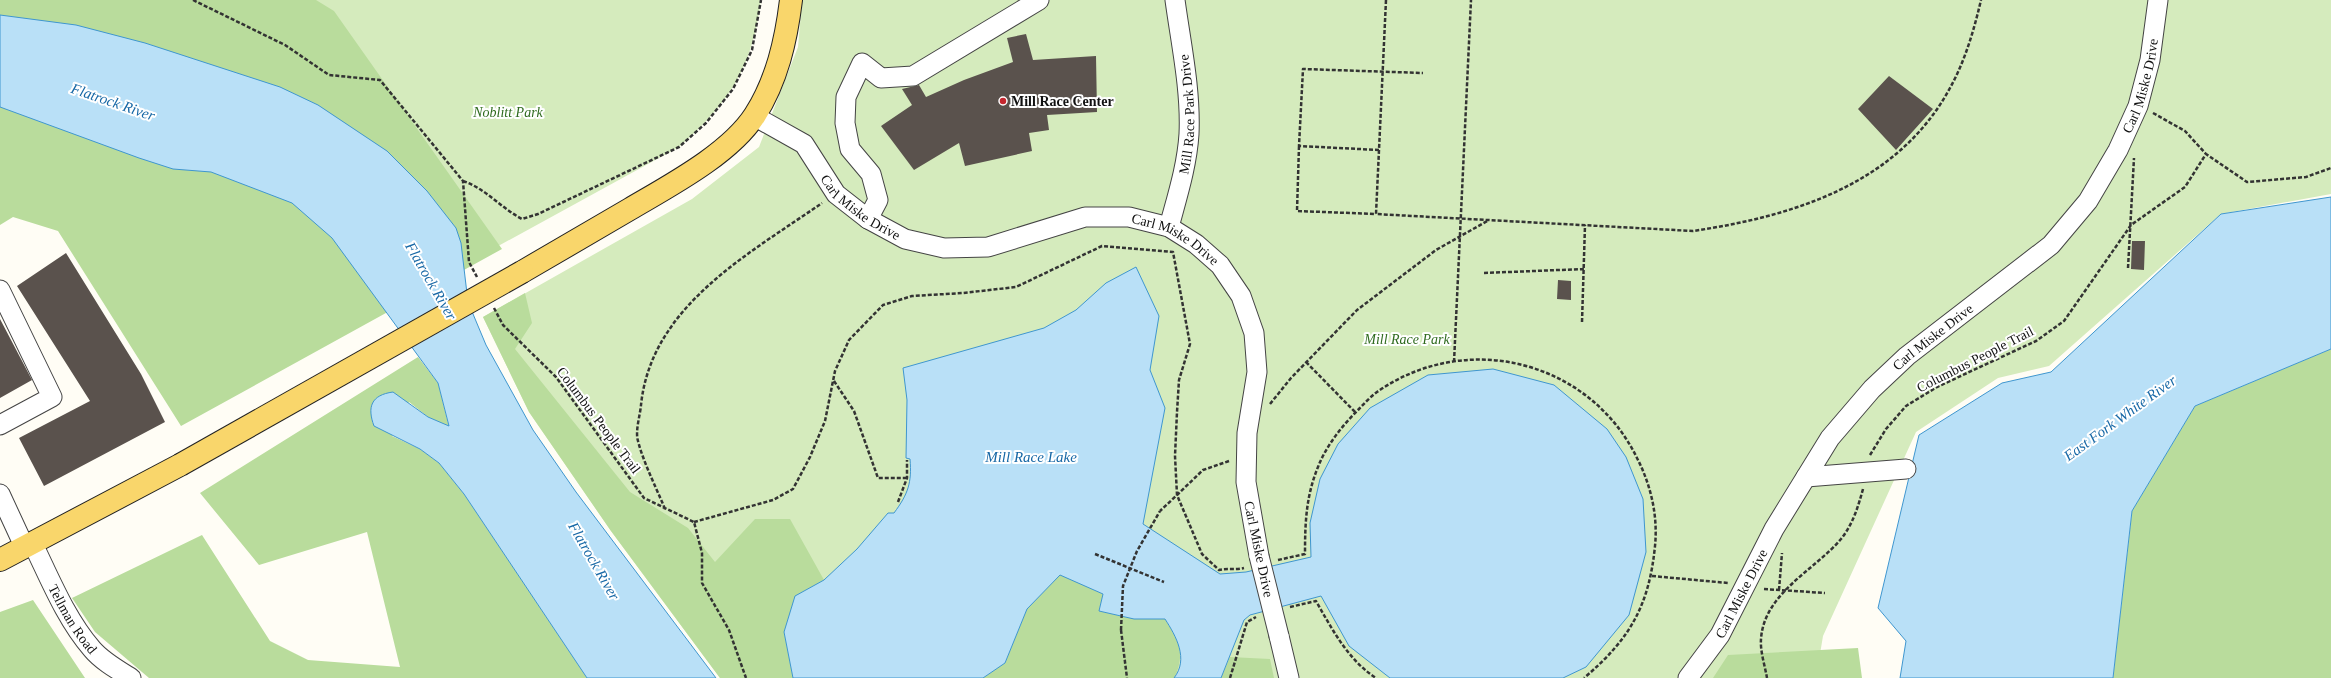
<svg xmlns="http://www.w3.org/2000/svg" width="2331" height="678" font-family="Georgia,serif">
<style>
.green{fill:#d5ebbd}
.forest{fill:#b9dc9c}
.water{fill:#b9e0f7;stroke:#3f96cf}
.building{fill:#5a524d}
.lines{fill:none;stroke-linecap:round;stroke-linejoin:round}
.minor-casing{stroke:#444;stroke-width:21}
.major-casing{stroke:#222;stroke-width:24}
.path{stroke:#333;stroke-width:2.5;stroke-dasharray:4 2;stroke-linecap:butt}
.minor{stroke:#fff;stroke-width:19}
.major{stroke:#f9d66b;stroke-width:22}
.minor-bridge-casing{stroke:#444;stroke-width:21;stroke-linecap:butt}
.major-bridge-casing{stroke:#222;stroke-width:24;stroke-linecap:butt}
.path-bridge{stroke:#333;stroke-width:2.5;stroke-dasharray:4 2;stroke-linecap:butt}
.minor-bridge{stroke:#fff;stroke-width:19}
.major-bridge{stroke:#f9d66b;stroke-width:22}
.poi-dot{fill:#c4262e;stroke:#fff;stroke-width:1.5}
.labels{text-anchor:middle;stroke-width:4;stroke-linejoin:round;paint-order:stroke}
.street-label{font-size:14px;fill:#111;stroke:#fff}
.poi-label{font-size:14px;font-weight:bold;fill:#111;stroke:#fff;text-anchor:start}
.park-label{font-size:14px;font-style:italic;fill:#2f6b1f;stroke:#fff}
.water-label{font-size:15px;font-style:italic;fill:#1768a6;stroke:#fff}
</style>
<rect width="100%" height="100%" fill="#fffdf5"/>
<!-- green -->
<path class="green" d="M0,0H761C752,68 730,102 679,147L469,262Z
M802,0H2331V194L2221,214L2049,366L1998,378L1916,432L1823,636L1816,678H720L611,531L529,412L483,317L692,199L759,147L798,47Z"/>
<!-- forest -->
<path class="forest" d="M0,0H316L334,11L502,249L181,426L58,231L13,217L0,225Z
M525,293L532,323L515,349L630,492L688,528L715,562L755,519H790L824,580L795,597L784,632L793,678H720L611,531L529,412L483,317Z
M2331,349V678H2113L2132,511L2195,406Z
M418,357L438,383L449,427L428,417L409,402L392,436L420,449L439,463L464,494L587,678H149L95,632L72,598L202,535L270,641L308,660L400,667L367,532L259,565L200,493Z
M1060,574L1103,594L1099,611L1134,619H1165C1180,643 1185,650 1175,678H983L1005,663L1027,609Z
M33,600L85,678H0V612Z
M1858,648L1862,678H1713L1728,655Z
M1230,657L1270,659L1274,678H1221Z"/>
<!-- water -->
<path class="water" d="M0,15L76,25L145,43L280,87L318,105L387,151L427,191L456,228L461,243L468,302L486,345L533,430L576,492L716,678H587L464,494L439,463L420,449L374,426C367,407 371,395 393,392L428,417L449,426L438,383L332,238L292,203L211,172L173,169L139,158L0,107Z
M2331,197V349L2195,406L2132,511L2113,678H1900L1906,641L1878,608L1919,435L2002,383L2051,372L2221,214Z
M1136,267L1159,316L1150,370L1165,408L1143,524L1220,574L1246,572L1311,557L1310,523L1320,479L1338,444L1370,408L1428,375L1493,369L1554,385L1607,429L1626,457L1643,499L1646,552L1629,615L1586,667L1563,678H1390L1349,646L1321,596L1250,615L1244,620L1221,678H1174C1189,659 1176,636 1165,619H1134L1099,611L1103,594L1060,575L1027,609L1005,663L983,678H793L784,632L795,596L824,580L857,549L888,513H894C908,494 912,483 910,459L906,458L907,400L903,368L1044,328L1076,310L1106,283Z"/>
<!-- building -->
<path class="building" d="M1026,34L1033,60L1096,56L1097,112L1047,115L1049,130L1029,133L1032,151L965,166L959,143L914,170L881,126L912,105L902,89L919,85L926,97L964,80L1013,62L1007,38Z
M1889,76L1933,109L1896,150L1858,109Z
M2132,241H2145L2144,270L2131,269Z
M66,253L141,374L165,422L44,486L19,438L90,401L17,286Z
M1558,280L1571,281V300L1557,299Z
M0,319L32,380L0,398Z"/>
<g class="lines">
<defs>
<g id="minor">
<path id="s1" d="M754,116L804,144L836,194L868,219L905,239L944,248L988,247L1085,217H1129L1169,227L1196,244L1220,265L1241,296L1254,333L1257,372L1247,433L1246,482L1259,556"/>
<path d="M868,219L878,200L871,174L850,149L845,123L846,97L862,63L881,78L913,76L1039,0"/>
<path id="s2" d="M1169,227C1177,197 1187,166 1189,134C1191,90 1181,44 1175,0"/>
<path d="M0,290L52,397L0,425"/>
<path d="M1806,477L1906,469"/>
<path d="M0,494L25,548"/>
<path id="s3" d="M33,544C50,579 66,619 92,649C102,661 118,670 131,678"/>
<path d="M1279,636L1289,678"/>
<path id="s4" d="M1688,678L1720,635L1774,529L1830,438L1872,389L1907,356L2051,245L2088,201L2118,150L2138,106L2150,60L2158,0"/>
</g>
<path id="major" d="M522,272C558,251 594,230 630,209C669,186 730,154 755,115C777,80 786,41 791,0
M0,560L180,465"/>
</defs>
<!-- minor casing -->
<use href="#minor" class="minor-casing"/>
<!-- major casing -->
<use href="#major" class="major-casing"/>
<!-- path -->
<path class="path" d="M193,0L285,45L329,75L380,80L463,181L469,262L477,277
M1386,0L1376,214L1693,231C1794,216 1898,184 1950,88C1965,61 1974,30 1981,0
M2153,113L2185,131L2206,154
M1299,146L1297,211L1376,214
M1379,150L1299,146L1303,69L1423,73
M463,181C485,188 501,208 522,219L538,214L679,147L706,123L733,89L752,50L761,0
M2128,268L2134,158
M1484,273L1584,269
M494,308L503,325L556,377L644,498L694,522L702,553V583L729,630L746,678
M1582,322L1585,225
M1306,362L1356,413
M1454,362L1471,0
M834,381L854,411L878,478H907
M1270,404L1291,378L1357,310L1436,250L1489,220
M1870,455L1886,429L1906,406L1937,387L2036,341L2064,321L2131,225L2185,187L2206,154L2247,182L2306,177L2331,168
M1229,461L1203,470L1177,495L1202,554L1219,570C1227,568 1235,570 1244,568
M898,502L907,478V460
M665,509C656,487 644,464 638,441C635,431 640,416 641,405C651,306 749,254 822,203
M694,522L773,500L793,489L810,457L825,421L835,371L849,340L883,305L912,296L963,293L1016,287L1102,246L1173,252L1190,344L1179,380L1177,412L1175,456L1177,495L1160,511
M1095,554L1164,582
M1278,560L1305,554C1305,523 1306,496 1318,467C1326,446 1342,426 1358,410C1364,404 1370,397 1377,392C1467,329 1591,361 1638,460C1651,486 1658,516 1655,546C1649,606 1630,639 1584,678
M1652,576L1728,583
M1764,589L1825,593
M1779,590L1782,553
M1290,607L1316,601C1332,629 1348,660 1376,678
M1121,630L1127,678
M1230,678L1247,622L1256,617
M1767,678C1765,666 1760,651 1761,639C1764,593 1815,570 1841,539C1853,524 1858,507 1863,489"/>
<!-- minor -->
<use href="#minor" class="minor"/>
<!-- major -->
<use href="#major" class="major"/>
<defs>
<path id="minor-bridge" d="M1259,556L1279,636"/>
<path id="major-bridge" d="M180,465L522,272"/>
</defs>
<!-- minor-bridge casing -->
<use href="#minor-bridge" class="minor-bridge-casing"/>
<!-- major-bridge casing -->
<use href="#major-bridge" class="major-bridge-casing"/>
<!-- path-bridge -->
<path class="path-bridge" d="M1121,630L1123,586L1137,551L1160,511"/>
<!-- minor-bridge -->
<use href="#minor-bridge" class="minor-bridge"/>
<!-- major-bridge -->
<use href="#major-bridge" class="major-bridge"/>
</g>
<!-- markers -->
<circle class="poi-dot" cx="1003" cy="101" r="4"/>
<g class="labels">
<!-- street labels -->
<g class="street-label">
<text dy="5" stroke="none"><textPath href="#s4" startOffset="759">Carl Miske Drive</textPath></text>
<text dy="5" stroke="none"><textPath href="#s2" startOffset="115">Mill Race Park Drive</textPath></text>
<text dy="5" stroke="none"><textPath href="#s1" startOffset="144">Carl Miske Drive</textPath></text>
<text dy="5" stroke="none"><textPath href="#s1" startOffset="481">Carl Miske Drive</textPath></text>
<text dy="5" stroke="none"><textPath href="#s4" startOffset="424">Carl Miske Drive</textPath></text>
<text transform="translate(1975 359) rotate(-27)" y="5">Columbus People Trail</text>
<text transform="translate(599 420) rotate(53)" y="5">Columbus People Trail</text>
<text transform="translate(1259 549) rotate(78)" y="5">Carl Miske Drive</text>
<text dy="5" stroke="none"><textPath href="#s4" startOffset="100">Carl Miske Drive</textPath></text>
<text dy="5" stroke="none"><textPath href="#s3" startOffset="85">Tellman Road</textPath></text>
</g>
<!-- poi labels -->
<g class="poi-label">
<text x="1011" y="106">Mill Race Center</text>
</g>
<!-- park labels -->
<g class="park-label">
<text x="508" y="117">Noblitt Park</text>
<text x="1407" y="344">Mill Race Park</text>
</g>
<!-- water labels -->
<g class="water-label">
<text transform="translate(113 102) rotate(19)" y="5">Flatrock River</text>
<text transform="translate(431 281) rotate(60)" y="5">Flatrock River</text>
<text transform="translate(2120 418) rotate(-36)" y="5">East Fork White River</text>
<text x="1031" y="462">Mill Race Lake</text>
<text transform="translate(594 561) rotate(60)" y="5">Flatrock River</text>
</g>
</g>
</svg>
